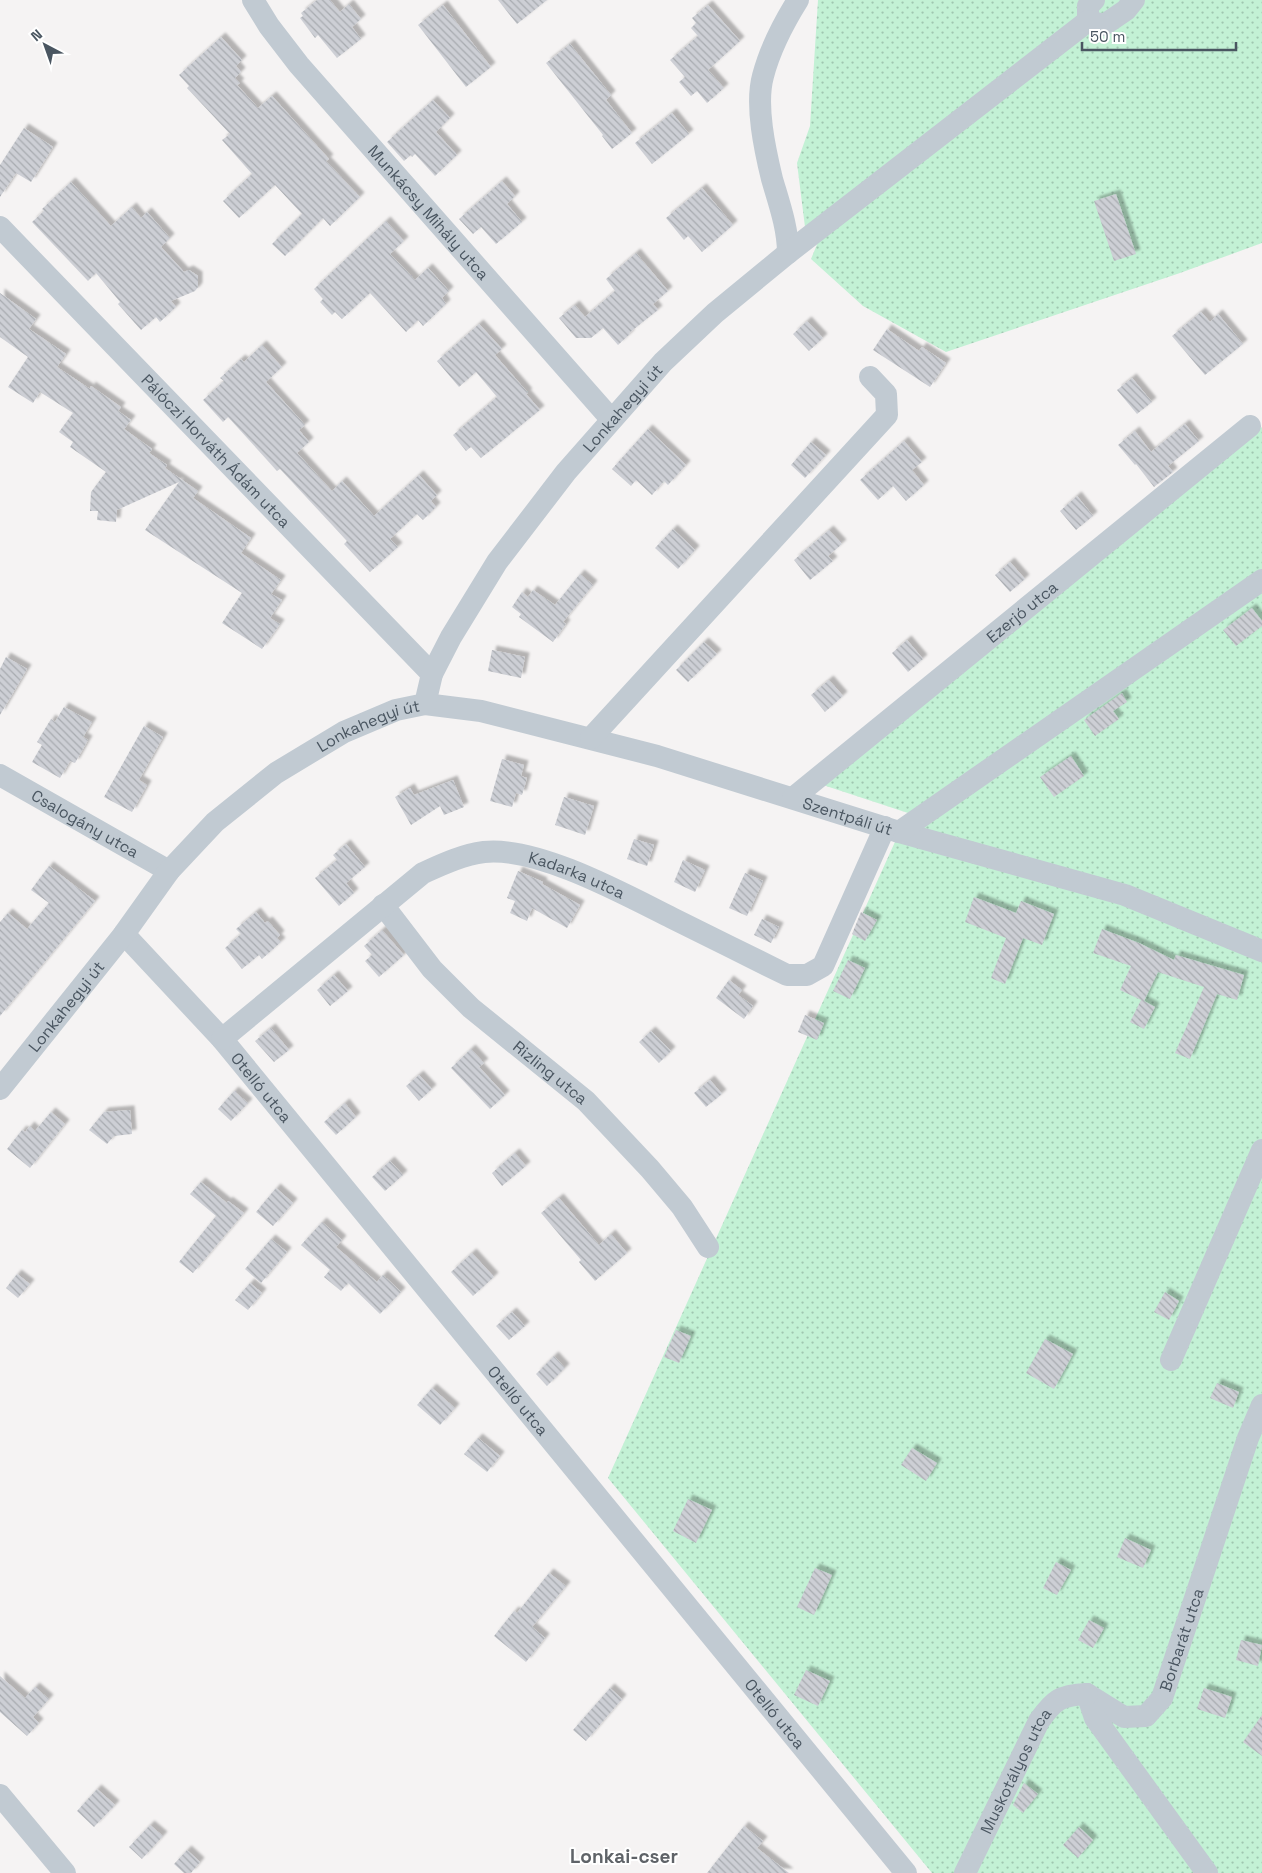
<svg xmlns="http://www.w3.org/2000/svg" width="1262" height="1873" font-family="'Space Grotesk',sans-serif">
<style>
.garden{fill:url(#garden-dots)}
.building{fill:url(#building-back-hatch);filter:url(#shadow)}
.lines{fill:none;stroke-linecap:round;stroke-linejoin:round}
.minor{stroke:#c1cad2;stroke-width:22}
.labels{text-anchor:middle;stroke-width:4;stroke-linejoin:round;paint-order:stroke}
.street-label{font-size:16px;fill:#4a5661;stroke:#fff}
.quarter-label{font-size:19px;font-weight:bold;fill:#5f6368;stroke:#fff}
</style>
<defs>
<pattern id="garden-dots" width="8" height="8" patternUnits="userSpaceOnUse" patternTransform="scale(1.25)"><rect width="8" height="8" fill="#c3f1d5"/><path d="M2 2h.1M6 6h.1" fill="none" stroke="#a0c6b0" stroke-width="1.8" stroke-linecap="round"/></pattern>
<pattern id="building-back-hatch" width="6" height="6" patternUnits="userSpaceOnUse" patternTransform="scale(1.25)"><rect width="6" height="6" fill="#cdcfd5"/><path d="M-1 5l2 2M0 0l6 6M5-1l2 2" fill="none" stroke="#a8abb0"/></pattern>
<filter id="shadow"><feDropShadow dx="4.5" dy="-4.5" stdDeviation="1" flood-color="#0004"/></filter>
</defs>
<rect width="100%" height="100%" fill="#f5f3f3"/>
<!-- garden -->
<path class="garden" d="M818,0H1262V243L1180,273L946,352L863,306L811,259L818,242L805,227L797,163L810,126Z
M1262,427V1873H932L608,1478L908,813L820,784Z"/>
<!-- building -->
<path class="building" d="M317,0H330L340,12L349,4L361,19L352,27L361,39L337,58L318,35L315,38L300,18L303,16L301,13Z
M498,0H547L517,24Z
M443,5L491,67L466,87L418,25Z
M708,5L740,41L708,70L724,88L707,103L697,91L691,96L679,82L685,77L670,60L698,36L691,28L696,23L692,18Z
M221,37L242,60L236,66L241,72L235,78L240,83L237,85L258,108L272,96L329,159L326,161L360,197L330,226L323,218L285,256L272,244L302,214L275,185L239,218L223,201L252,174L222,140L230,134L187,88L189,86L179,75Z
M570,44L611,95L606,100L632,133L612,149L602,136L603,135L546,63Z
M433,100L450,118L436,132L457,155L435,176L415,154L412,157L411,155L404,161L387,142Z
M672,113L689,134L652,164L635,143Z
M24,128L53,147L31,182L16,173L0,197V165Z
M502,181L515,196L507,204L522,222L496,244L481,227L473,234L459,219Z
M71,182L111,226L132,207L141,218L147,212L170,238L161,247L184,272L189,270L198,276V287L195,291L171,301L176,307L160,322L156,317L141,330L118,304L120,302L96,273L88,281L32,222L44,211L42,209Z
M702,188L733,225L702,252L688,236L684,240L666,218Z
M1116,194L1136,254L1114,261L1094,201Z
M386,221L404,241L390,254L415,280L428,268L449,291L442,298L446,304L423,326L418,320L406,332L370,293L342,319L335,312L332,315L320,302L323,299L314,289Z
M636,253L668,291L653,304L658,310L629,333L630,334L618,345L603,328L591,338H576L559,318L575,305L585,317L615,291L606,279Z
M0,293L36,319L29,329L66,354L57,367L90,389L91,386L121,407L118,411L131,420L124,429L152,449L149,453L167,465L165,468L198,491L193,498L251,538L241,553L281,580L271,594L282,600L270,618L280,624L262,649L222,623L242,593L145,530L179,482L117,510L116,522L97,520L98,511H90L91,492L106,472L70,447L73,442L59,432L73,413L40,392L33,403L8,387L28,357L0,337Z
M1201,312L1210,322L1218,314L1243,344L1205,375L1172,336Z
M807,321L823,338L809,351L793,334Z
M479,324L502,349L495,355L528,393L526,394L540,410L481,458L471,447L466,451L453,435L497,397L476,372L459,387L437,361Z
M887,329L919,351L922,347L946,363L930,387L873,350Z
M262,345L282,367L266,382L305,425L299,430L309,442L297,453L332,491L342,481L374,516L419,475L437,495L431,501L436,507L423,520L417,514L390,539L398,547L370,572L344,544L347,541L280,469L277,471L228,417L223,422L203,400L224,381L220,378L241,359L244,362Z
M1132,378L1152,402L1137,414L1117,390Z
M1185,424L1199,441L1168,466L1173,472L1154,487L1136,464L1135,465L1118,445L1135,431L1151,452Z
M648,429L686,465L668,485L664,481L652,495L636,480L631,486L612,469Z
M904,441L922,462L912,470L924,485L906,501L893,486L878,500L860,480Z
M811,442L826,455L805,478L791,465Z
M1077,496L1093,516L1076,530L1060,511Z
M673,529L695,550L678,569L655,548Z
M829,530L842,544L828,556L833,561L810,580L794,560Z
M1010,562L1025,579L1010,592L995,575Z
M580,574L593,585L563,622L566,624L553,642L519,617L521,614L512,607L522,592L528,597L533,590L555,605Z
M1252,608L1262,621V626L1236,646L1223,630Z
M907,640L923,659L908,672L892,653Z
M704,642L717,654L688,682L676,670Z
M492,650L525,657L521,678L488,671Z
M6,657L27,669L0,715V669Z
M829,680L843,696L825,712L811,695Z
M1122,693L1127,702L1113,711L1119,719L1095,736L1084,720Z
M64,707L92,722L83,737L88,740L75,763L70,761L60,778L32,762L42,745L37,742L51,719L55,722Z
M144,726L163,737L139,780L147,785L132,812L104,797Z
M1071,756L1084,776L1054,797L1040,777Z
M502,759L524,765L521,776L527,778L522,795L516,793L512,807L490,801Z
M453,780L464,807L444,815L440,806L411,825L395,797L410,788L414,795Z
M564,797L594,806L585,835L555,825Z
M634,839L654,845L647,866L627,859Z
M346,844L365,867L346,883L354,893L339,906L315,878L337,860L333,855Z
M683,860L705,870L695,892L674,882Z
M49,866L95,901L0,1016V922L8,913L27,929L49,903L31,890Z
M518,871L543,882L542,884L580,905L567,928L532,908L527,921L510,913L515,901L507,898Z
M745,873L763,881L747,916L729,908Z
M974,897L1016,913L1021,901L1054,914L1042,945L1023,938L1005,984L991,978L1006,938L965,922Z
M256,912L265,923L268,921L280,935L277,938L281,942L262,959L259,955L242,969L225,948L241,934L236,929Z
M861,912L877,920L865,941L852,934Z
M762,919L779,927L771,943L754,935Z
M1102,929L1139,943L1174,960L1176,955L1244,975L1237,1000L1217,994L1190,1059L1175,1053L1204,987L1158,972L1144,1001L1155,1007L1144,1029L1130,1022L1141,1000L1120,990L1131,966L1093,953Z
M382,930L404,955L379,977L365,961L372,955L364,946Z
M848,960L865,968L850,999L833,991Z
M334,975L348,991L330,1006L317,990Z
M729,980L742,990L738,995L753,1006L744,1019L716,998Z
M805,1015L824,1023L817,1040L798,1032Z
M271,1028L289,1050L274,1062L255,1041Z
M651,1031L671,1051L659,1063L639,1042Z
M471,1049L484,1063L479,1067L505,1095L490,1109L451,1068Z
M419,1075L432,1089L419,1101L406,1086Z
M710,1080L722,1094L706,1107L694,1093Z
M234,1091L248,1103L231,1121L218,1109Z
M345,1103L356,1117L336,1135L324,1122Z
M130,1110L132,1134L114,1136L107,1144L89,1130L104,1112Z
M51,1112L65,1124L30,1168L7,1149L22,1130L25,1132L30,1126L35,1131Z
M515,1153L526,1166L502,1186L492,1173Z
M390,1161L403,1175L385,1191L372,1177Z
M201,1182L227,1203L228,1201L244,1213L193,1273L179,1262L216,1216L190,1194Z
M276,1188L293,1203L273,1226L256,1212Z
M559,1198L599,1245L611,1234L627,1253L595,1281L579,1262L581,1260L541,1213Z
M322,1222L342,1240L336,1247L377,1282L383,1275L401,1292L380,1314L348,1283L341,1291L324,1277L330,1270L301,1245Z
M271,1239L287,1252L261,1283L245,1269Z
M472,1253L494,1277L473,1296L451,1272Z
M17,1274L30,1284L18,1298L6,1288Z
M250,1283L262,1293L248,1310L235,1300Z
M1165,1292L1179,1301L1169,1320L1154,1312Z
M512,1312L525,1326L509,1340L496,1326Z
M676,1330L691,1336L679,1363L664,1357Z
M1045,1339L1073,1354L1054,1389L1026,1373Z
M554,1356L565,1368L547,1386L536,1374Z
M1217,1383L1239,1392L1233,1408L1210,1398Z
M432,1388L455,1408L440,1425L417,1405Z
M478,1438L500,1456L487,1472L464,1454Z
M912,1448L937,1463L926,1481L901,1465Z
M688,1499L712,1510L696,1543L673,1531Z
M1125,1538L1151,1550L1143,1568L1117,1557Z
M1056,1562L1071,1570L1057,1595L1043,1588Z
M815,1568L832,1575L814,1615L797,1607Z
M549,1573L566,1586L532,1627L545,1638L526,1662L494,1636L514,1611L517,1613Z
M1089,1620L1104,1628L1093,1648L1078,1640Z
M1241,1640L1262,1645L1258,1666L1236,1660Z
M806,1670L830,1681L818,1706L794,1695Z
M0,1676L25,1698L35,1687L49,1699L33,1717L39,1723L27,1736L0,1712Z
M610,1688L622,1699L586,1741L573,1730Z
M1204,1688L1232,1697L1225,1718L1197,1709Z
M1262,1715V1756L1243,1742Z
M1024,1783L1038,1794L1023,1813L1013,1805Z
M97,1789L115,1805L94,1827L77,1811Z
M150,1825L163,1836L142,1859L129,1847Z
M744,1826L763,1841L757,1848L789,1873H707Z
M1079,1827L1093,1840L1078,1858L1063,1845Z
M187,1850L200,1862L191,1873H184L174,1864Z"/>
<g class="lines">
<!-- minor -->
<g class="minor">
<path id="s1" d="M253,0L269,26L299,65L611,419"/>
<path d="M1088,21V6L1094,0"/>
<path id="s2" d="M0,227L432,674"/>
<path d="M788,253C788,228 779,203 772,179C765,150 755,105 763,76C770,49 783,24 798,0"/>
<path id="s3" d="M425,704L481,711L657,756L899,832L1125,895L1262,951"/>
<path d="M591,738L887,415L886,394L870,377"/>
<path id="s4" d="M0,775L169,871"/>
<path id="s5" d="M793,798L1250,426"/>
<path d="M899,832L1262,580"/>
<path id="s6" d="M383,905L432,969L471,1008L586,1101L650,1169L682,1207L708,1247"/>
<path id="s7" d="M124,934L222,1039L906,1873"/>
<path id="s8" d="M222,1039L423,873C443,864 462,855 484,852C537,846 624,894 672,918C710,937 749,956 787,975H807L823,966L885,827"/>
<path id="s9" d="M0,1089L124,934L169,871L215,822L276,773L344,732L396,710L425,704L432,674L451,637L497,562L566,472L663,362L715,313L788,253L1088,21L1104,25L1126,10L1134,0"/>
<path d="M1171,1360L1262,1150"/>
<path id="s10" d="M1087,1694L1124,1717L1146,1716L1162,1698L1248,1438L1262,1405"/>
<path d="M1087,1694L1095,1718L1207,1873"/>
<path d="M0,1795L65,1873"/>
<path id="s11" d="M965,1873L1039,1721C1054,1700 1060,1695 1087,1694"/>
</g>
</g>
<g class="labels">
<!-- street labels -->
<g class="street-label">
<text dy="6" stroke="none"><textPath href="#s1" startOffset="276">Munkácsy Mihály utca</textPath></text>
<text dy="6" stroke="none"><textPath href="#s9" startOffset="946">Lonkahegyi út</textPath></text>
<text dy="6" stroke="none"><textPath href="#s2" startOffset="311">Pálóczi Horváth Ádám utca</textPath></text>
<text dy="6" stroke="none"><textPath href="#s5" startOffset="295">Ezerjó utca</textPath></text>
<text dy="6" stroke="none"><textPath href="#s9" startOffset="526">Lonkahegyi út</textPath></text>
<text dy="6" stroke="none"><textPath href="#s3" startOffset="438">Szentpáli út</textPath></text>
<text dy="6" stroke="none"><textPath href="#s4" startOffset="98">Csalogány utca</textPath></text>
<text dy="6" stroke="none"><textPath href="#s8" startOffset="422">Kadarka utca</textPath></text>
<text dy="6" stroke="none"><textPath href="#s9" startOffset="106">Lonkahegyi út</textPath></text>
<text dy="6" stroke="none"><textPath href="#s6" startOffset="238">Rizling utca</textPath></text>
<text dy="6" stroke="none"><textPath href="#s7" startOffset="206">Otelló utca</textPath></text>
<text dy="6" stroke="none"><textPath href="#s7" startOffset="611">Otelló utca</textPath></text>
<text dy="6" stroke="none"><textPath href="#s10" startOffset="151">Borbarát utca</textPath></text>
<text dy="6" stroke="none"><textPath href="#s7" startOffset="1016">Otelló utca</textPath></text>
<text dy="6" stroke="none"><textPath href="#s11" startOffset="114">Muskotályos utca</textPath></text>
</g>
<!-- quarter labels -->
<g class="quarter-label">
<text x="624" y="1863">Lonkai-cser</text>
</g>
</g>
<!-- north arrow -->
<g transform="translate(45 45) rotate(319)" stroke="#ffffff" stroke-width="4" paint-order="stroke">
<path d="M0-4L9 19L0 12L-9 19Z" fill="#4a5661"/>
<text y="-8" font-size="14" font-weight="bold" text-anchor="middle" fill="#4a5661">N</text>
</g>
<!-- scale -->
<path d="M1082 42v8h154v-8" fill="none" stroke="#4a5661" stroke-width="2.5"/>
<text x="1090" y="42" font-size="15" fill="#4a5661" stroke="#ffffff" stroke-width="4" paint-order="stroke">50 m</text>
</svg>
